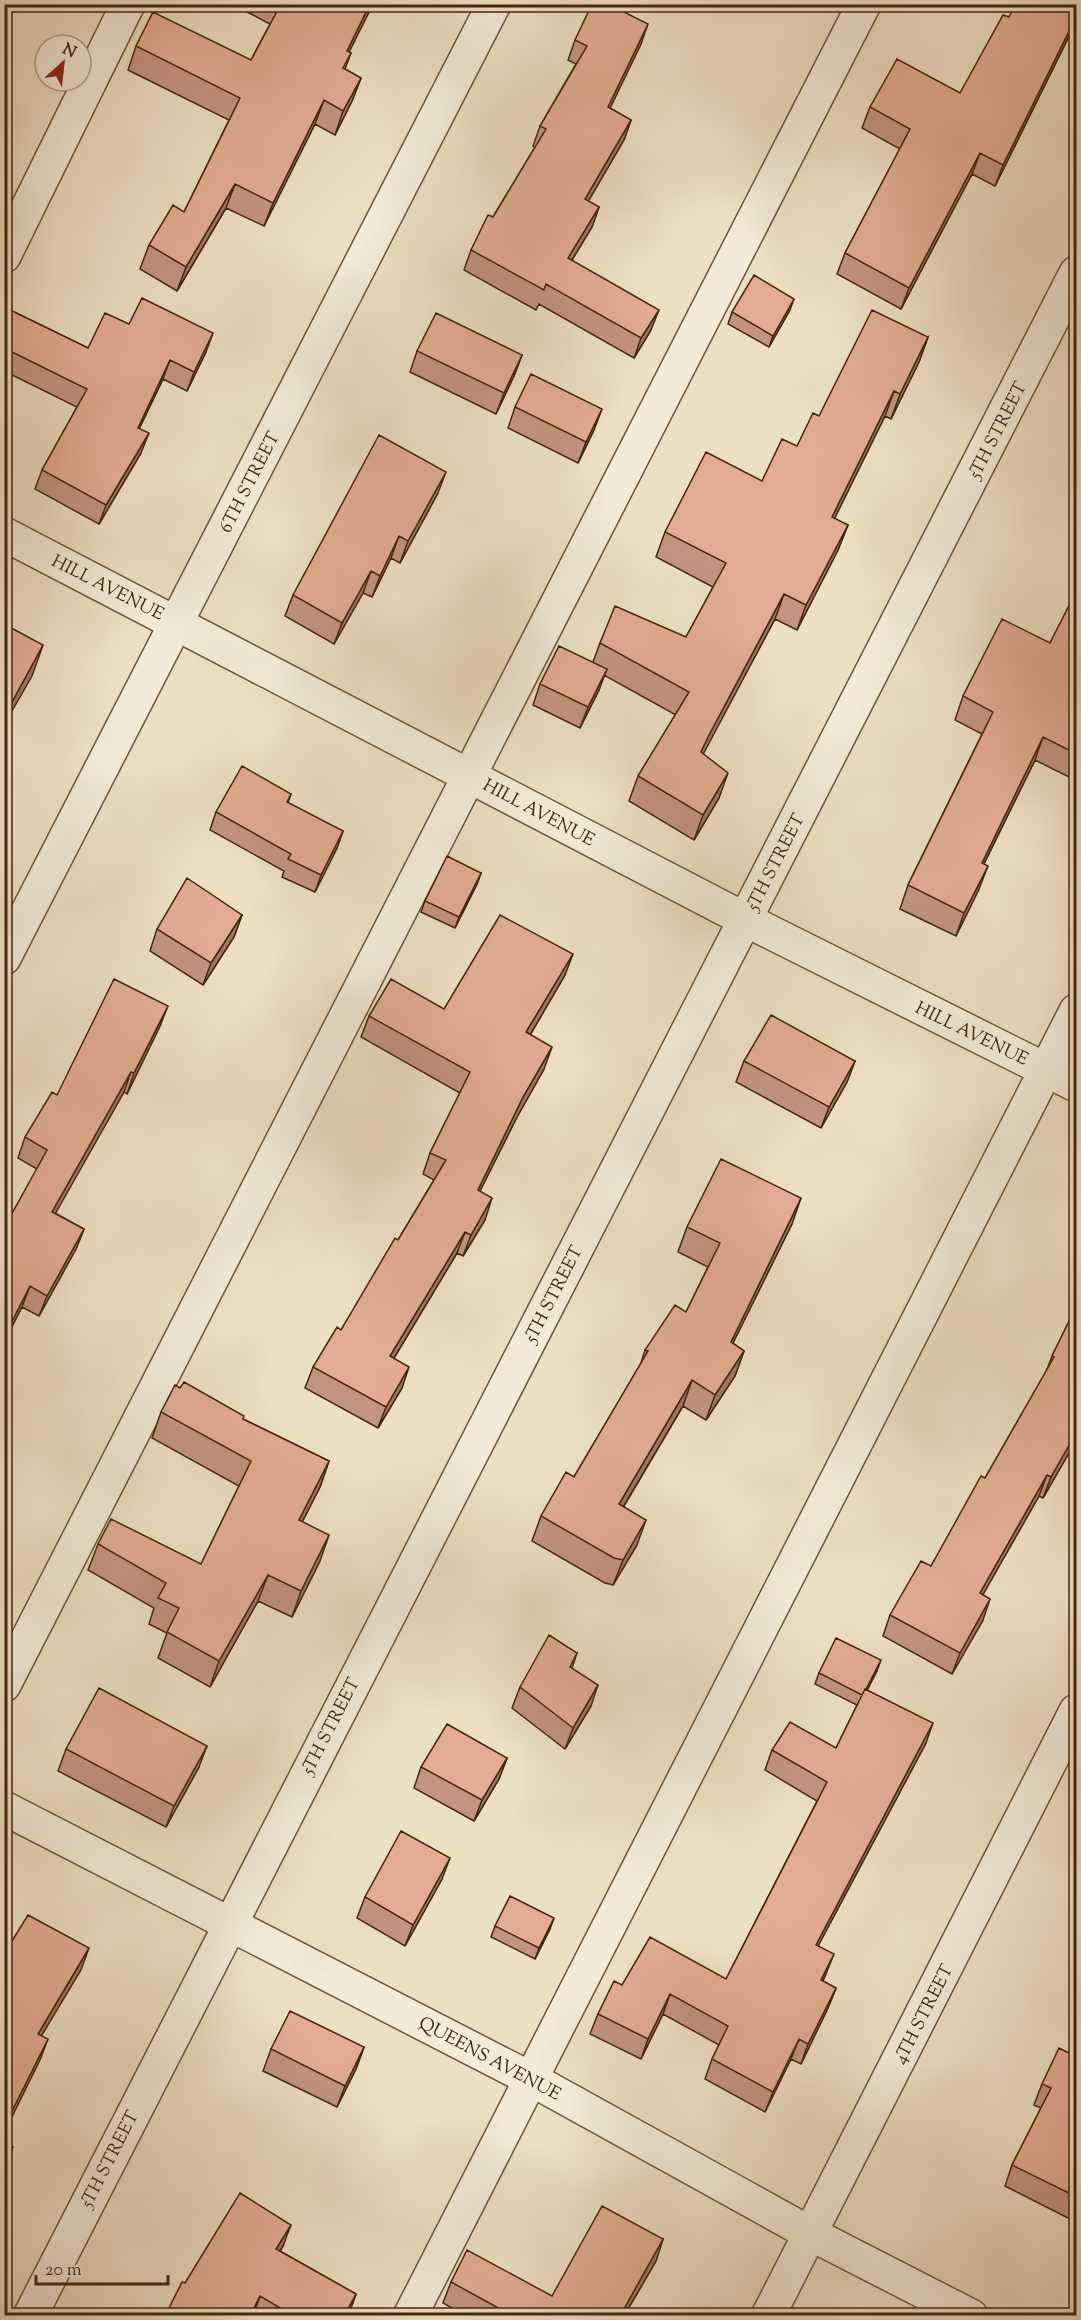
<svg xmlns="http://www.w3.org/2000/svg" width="1081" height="2320" font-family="'Sorts Mill Goudy',serif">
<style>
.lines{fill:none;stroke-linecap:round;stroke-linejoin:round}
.minor-casing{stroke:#6e5538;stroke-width:36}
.minor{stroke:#f3ead7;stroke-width:33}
.wall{fill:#c2947e;stroke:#44270a;stroke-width:1.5}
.shaded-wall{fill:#9e7866;stroke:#44270a;stroke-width:1.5}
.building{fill:#e1ac92;stroke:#44270a;stroke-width:1.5}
.labels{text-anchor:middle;stroke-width:4.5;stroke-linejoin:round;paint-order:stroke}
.street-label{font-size:18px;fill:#44270a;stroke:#f3ead7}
</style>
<rect width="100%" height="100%" fill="#eddfc2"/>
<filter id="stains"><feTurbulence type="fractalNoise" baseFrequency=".00333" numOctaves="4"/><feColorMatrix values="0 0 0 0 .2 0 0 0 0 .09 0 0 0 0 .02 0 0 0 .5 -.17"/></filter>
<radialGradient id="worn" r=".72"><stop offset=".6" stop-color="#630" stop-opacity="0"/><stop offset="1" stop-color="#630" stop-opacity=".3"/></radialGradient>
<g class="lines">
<defs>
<path id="minor" d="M4,256L128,4
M4,534L746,920L1076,1085
M4,958L494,4
M4,1685L864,4
M4,1808L531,2079L811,2234L971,2316
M30,2316L1076,273
M410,2316L1076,1011
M768,2316L1076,1711"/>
</defs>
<!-- minor casing -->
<use href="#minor" class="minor-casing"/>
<!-- minor -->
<use href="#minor" class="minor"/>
</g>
<!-- wall -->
<path class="wall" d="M232,4H373L349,52L351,53L345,69L361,78L352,101L335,135L315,124L264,226L226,208L177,291L140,269L149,245L184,212L229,120L128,70L136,46L251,60L270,24Z
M1077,4V20L995,186L972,174L901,309L837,274L845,253L900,149L862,128L870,107L960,93L1009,17Z
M575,40L641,44L610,108L631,120L624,140L588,201L599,207L592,227L572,260L651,330L634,358L539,304L536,310L464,270L471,250L493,217L535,147L533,146L540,126L576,64L568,60Z
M4,307L88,348L129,324L206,352L187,391L163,379L139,429L141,453L99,524L35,489L42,470L77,407L4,371Z
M790,310L769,347L728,324L732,312Z
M928,337L919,362L891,419L885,416L834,519L848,525L838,550L797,630L775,619L703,753L719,798L694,840L629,801L638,776L676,715L604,675L599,690L580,728L533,705L540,684L593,662L600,643L686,637L713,587L656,557L665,532L762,481L797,446L819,416Z
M417,351L522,355L514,376L496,414L410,372Z
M515,407L594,430L578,463L508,428Z
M438,493L400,563L391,558L372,597L363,593L334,644L285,616L293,595Z
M1077,590V781L1035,760L984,864L979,889L956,936L900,909L908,885L982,734L955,720L963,696L1050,643Z
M291,794L288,803L343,831L337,848L315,892L282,877L284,871L210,830L216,812Z
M481,873L477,884L455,928L421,912L425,901Z
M242,915L234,937L203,985L150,951L157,929Z
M565,975L530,1035L544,1069L516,1119L480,1191L485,1220L463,1256L457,1253L394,1358L402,1388L378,1428L305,1388L313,1367L341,1330L398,1240L434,1180L423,1174L430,1153L460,1093L361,1037L369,1016L444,1009Z
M160,1026L127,1094L124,1092L55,1213L84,1229L76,1249L39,1316L22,1307L4,1342V1228L37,1169L18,1158L25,1137L57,1095Z
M744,1061H855L847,1082L821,1128L736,1082Z
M792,1224L733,1343L744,1351L735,1376L706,1420L683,1406L624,1506L637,1545L613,1585L605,1583L532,1541L541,1516L574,1477L640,1366L645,1350L686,1312L708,1267L678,1252L687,1227Z
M1077,1305V1439L1043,1498L1039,1496L983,1594V1620L952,1674L883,1636L890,1615L931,1566L985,1478L1046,1372L1052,1356Z
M161,1412L243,1419L329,1461L320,1487L302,1522L320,1561L292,1617L258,1601L210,1687L158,1658L167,1633L149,1624L154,1608L88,1570L98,1544L201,1564L239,1486L152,1438Z
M577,1653L572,1668L591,1706L565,1749L512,1708L520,1687Z
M877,1671L867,1690L926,1743L818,1946L826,1974L823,1981L836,1988L828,2008L801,2064L791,2059L765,2112L705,2079L712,2059L719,2045L663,2014L641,2059L590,2034L598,2014L622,1985L726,1979L817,1801L765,1770L772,1750L836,1748L857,1705L815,1684L819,1673Z
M66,1749L199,1767L166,1827L58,1771Z
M507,1758L499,1779L474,1821L414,1788L421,1767Z
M442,1879L405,1946L357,1918L365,1897Z
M495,1926L550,1929L535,1959L491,1937Z
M364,2047L356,2069L337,2107L263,2071L271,2049Z
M1077,2057V2207L1070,2219L1005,2186L1012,2165L1041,2108L1034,2105L1042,2084Z
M663,2239L656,2261L624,2316H466L443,2303L451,2282L552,2296Z
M283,2246L280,2251L356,2294L348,2316H165L185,2283Z"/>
<!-- shaded-wall -->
<path class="shaded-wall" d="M370,4H373L338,74L347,51Z
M1077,15V20L995,186L1003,165Z
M648,24L641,44L601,127L608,107Z
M361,78L352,101L335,135L343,111Z
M324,100L315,124L264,226L273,203Z
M631,120L624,140L578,219L585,199Z
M980,153L972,174L901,309L909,288Z
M235,184L226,208L177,291L186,267Z
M599,207L592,227L561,278L568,258Z
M794,299L790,310L769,347L773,336Z
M659,310L651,330L634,358L641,338Z
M213,333L206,352L187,391L194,372Z
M928,337L919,362L891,419L900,394Z
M522,355L514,376L496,414L504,393Z
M170,360L163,379L130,448L138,428Z
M894,391L885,416L823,542L832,517Z
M602,409L594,430L578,463L586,442Z
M149,433L141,453L99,524L106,505Z
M446,472L438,493L400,563L408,541Z
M848,525L838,550L797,630L806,605Z
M399,536L391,558L372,597L380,576Z
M371,571L363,593L334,644L342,623Z
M784,594L775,619L699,762L701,752L708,737Z
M43,645L32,676L4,725L5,715Z
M607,669L599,690L580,728L588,707Z
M1043,737L1035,760L973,886L982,863Z
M728,773L719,798L694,840L703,815Z
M343,831L337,848L315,892L321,875Z
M988,866L979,889L956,936L964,913Z
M481,873L477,884L455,928L459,917Z
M242,915L234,937L203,985L211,963Z
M573,954L565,975L519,1054L526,1032Z
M168,1006L160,1026L127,1094L134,1073Z
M552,1047L544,1069L516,1119L470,1211L478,1190L523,1097Z
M855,1061L847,1082L821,1128L829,1107Z
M131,1072L124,1092L45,1232L52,1212Z
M492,1198L485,1220L463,1256L471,1235Z
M801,1198L792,1224L721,1367L731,1342Z
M84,1229L76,1249L39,1316L47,1296Z
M465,1232L457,1253L382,1378L390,1356Z
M30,1286L22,1307L4,1342V1337Z
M744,1351L735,1376L706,1420L715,1395Z
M409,1367L402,1388L378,1428L386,1407Z
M692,1380L683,1406L610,1529L619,1504Z
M1077,1431V1439L1043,1498L1051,1477Z
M329,1461L320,1487L290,1546L299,1520Z
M1047,1475L1039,1496L972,1614L980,1593Z
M646,1520L637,1545L613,1585L623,1560Z
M329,1535L320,1561L292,1617L301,1591Z
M268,1575L258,1601L210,1687L219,1661Z
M990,1599L983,1620L952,1674L960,1653Z
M881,1660L877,1671L859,1706L863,1695Z
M598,1685L591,1706L565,1749L573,1728Z
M933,1723L926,1743L808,1965L816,1945Z
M207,1746L199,1767L166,1827L174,1806Z
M507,1758L499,1779L474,1821L482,1800Z
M450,1858L442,1879L405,1946L413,1925Z
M554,1918L550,1929L535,1959L539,1948Z
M89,1948L81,1970L30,2055L38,2034Z
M834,1954L826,1974L813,2000L821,1980Z
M836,1988L828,2008L801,2064L808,2044Z
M670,1994L663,2014L641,2059L648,2039Z
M48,2039L40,2060L4,2133V2127Z
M799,2039L791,2059L765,2112L773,2092Z
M364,2047L356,2069L337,2107L345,2086Z
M13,2147L5,2168L4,2169V2161Z
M1077,2200V2207L1070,2219Z
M291,2225L283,2246L269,2270L276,2249Z
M663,2239L656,2261L624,2316H620Z
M356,2294L348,2316H344Z
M260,2296L253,2316H250Z"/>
<!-- building -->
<path class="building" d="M281,4H370L347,51L351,53L343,68L361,78L343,111L324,100L273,203L235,184L186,267L149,245L173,205L184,212L240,98L136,46L153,12L251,60Z
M592,4H608L648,24L608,107L631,120L585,199L599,207L568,258L659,310L641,338L546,284L544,290L471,250L488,215L493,217L546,129L540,126L587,46L575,40Z
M1015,4H1077V15L1003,165L980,153L909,288L845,253L910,129L870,107L897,59L960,93L1003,15L1009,17Z
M754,275L794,299L773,336L732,312Z
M142,298L213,333L194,372L170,360L138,428L149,433L106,505L42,470L87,389L4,348V307L88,348L105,313L129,324Z
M872,310L928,337L900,394L894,391L832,517L848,525L806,605L784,594L708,737L701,752L728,773L703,815L638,776L689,692L600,643L615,606L686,637L726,563L665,532L706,452L762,481L782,439L797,446L813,413L819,416Z
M436,313L522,355L504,393L417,351Z
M531,374L602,409L586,442L515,407Z
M379,435L446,472L408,541L399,536L380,576L371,571L342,623L293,595Z
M1077,590V754L1043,737L982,863L988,866L964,913L908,885L993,712L963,696L1002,619L1050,643Z
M4,624L43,645L5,715H4Z
M559,646L607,669L588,707L540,684Z
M242,766L291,794L287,802L343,831L321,875L288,859L291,854L216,812Z
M447,856L481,873L459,917L425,901Z
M187,878L242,915L211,963L157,929Z
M500,915L573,954L526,1032L552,1047L523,1097L478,1190L492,1198L471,1235L465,1232L390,1356L409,1367L386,1407L313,1367L337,1327L341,1330L395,1238L398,1240L446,1160L430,1153L470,1072L369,1016L391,979L444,1009Z
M114,979L168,1006L134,1073L131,1072L52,1212L84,1229L47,1296L30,1286L4,1337V1228L47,1150L25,1137L52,1092L57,1095Z
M771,1015L855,1061L829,1107L744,1061Z
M721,1159L801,1198L731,1342L744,1351L715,1395L692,1380L619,1504L646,1520L623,1560L614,1558L541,1516L566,1472L574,1477L648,1351L645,1350L675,1305L686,1312L720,1243L687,1227Z
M1077,1305V1431L1051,1477L1047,1475L980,1593L990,1599L960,1653L890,1615L921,1561L931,1566L981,1476L985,1478L1054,1357L1052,1356Z
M184,1382L244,1416L243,1419L329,1461L299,1520L329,1535L301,1591L268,1575L219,1661L167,1632L179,1608L158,1598L166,1583L98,1544L111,1519L201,1564L251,1461L161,1412L175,1385L180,1388Z
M549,1635L577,1653L570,1667L598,1685L573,1728L520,1687Z
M836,1638L881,1660L866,1689H865L862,1695L819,1673Z
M99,1688L207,1746L174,1806L66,1749Z
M865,1689L933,1723L816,1945L834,1954L821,1980L836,1988L808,2044L799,2039L773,2092L712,2059L728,2026L670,1994L648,2039L598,2014L614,1981L622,1985L650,1937L726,1979L827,1782L772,1750L790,1722L836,1748Z
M447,1724L507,1758L482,1800L421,1767Z
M401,1831L450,1858L413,1925L365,1897Z
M510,1896L554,1918L539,1948L495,1926Z
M28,1915L89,1948L38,2034L48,2039L4,2127V1954Z
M290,2011L364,2047L345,2086L271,2049Z
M1059,2048L1077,2057V2197L1012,2165L1051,2088L1042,2084Z
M4,2142L13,2147L4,2161Z
M240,2193L291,2225L276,2249L356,2294L344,2316H294L260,2296L250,2316H165L182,2282L185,2283Z
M602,2206L663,2239L620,2316H513L451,2282L467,2250L552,2296Z"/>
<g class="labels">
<!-- street labels -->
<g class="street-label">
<text transform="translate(997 430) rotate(-63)" y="6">5TH STREET</text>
<text transform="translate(249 482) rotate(-63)" y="6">6TH STREET</text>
<text transform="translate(108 587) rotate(27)" y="6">HILL AVENUE</text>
<text transform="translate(539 812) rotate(28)" y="6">HILL AVENUE</text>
<text transform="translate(775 862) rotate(-63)" y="6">5TH STREET</text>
<text transform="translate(972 1033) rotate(26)" y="6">HILL AVENUE</text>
<text transform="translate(553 1294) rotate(-63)" y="6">5TH STREET</text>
<text transform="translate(330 1726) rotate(-63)" y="6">5TH STREET</text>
<text transform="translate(923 2014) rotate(-63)" y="6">4TH STREET</text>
<text transform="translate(490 2058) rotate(28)" y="6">QUEENS AVENUE</text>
<text transform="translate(109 2159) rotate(-63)" y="6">5TH STREET</text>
</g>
</g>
<!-- margin -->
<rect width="1081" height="2320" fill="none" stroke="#eddfc2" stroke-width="24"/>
<rect x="6" y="6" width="1069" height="2308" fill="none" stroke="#44270a" stroke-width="3"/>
<rect x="12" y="12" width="1057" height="2296" fill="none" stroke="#44270a" stroke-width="1.5"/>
<!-- north arrow -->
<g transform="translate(63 63) rotate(27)"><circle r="28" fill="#f3ead7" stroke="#ad9c85" stroke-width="1.5"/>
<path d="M0-4.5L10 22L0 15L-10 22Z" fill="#8f2418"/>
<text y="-9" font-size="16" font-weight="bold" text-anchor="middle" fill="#44270a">N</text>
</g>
<!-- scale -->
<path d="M36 2275v9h132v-9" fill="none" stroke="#44270a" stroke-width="3"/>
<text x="45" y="2275" font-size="18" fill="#44270a" stroke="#f3ead7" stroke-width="4.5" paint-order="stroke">20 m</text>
<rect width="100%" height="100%" filter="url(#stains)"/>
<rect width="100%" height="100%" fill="url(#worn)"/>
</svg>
